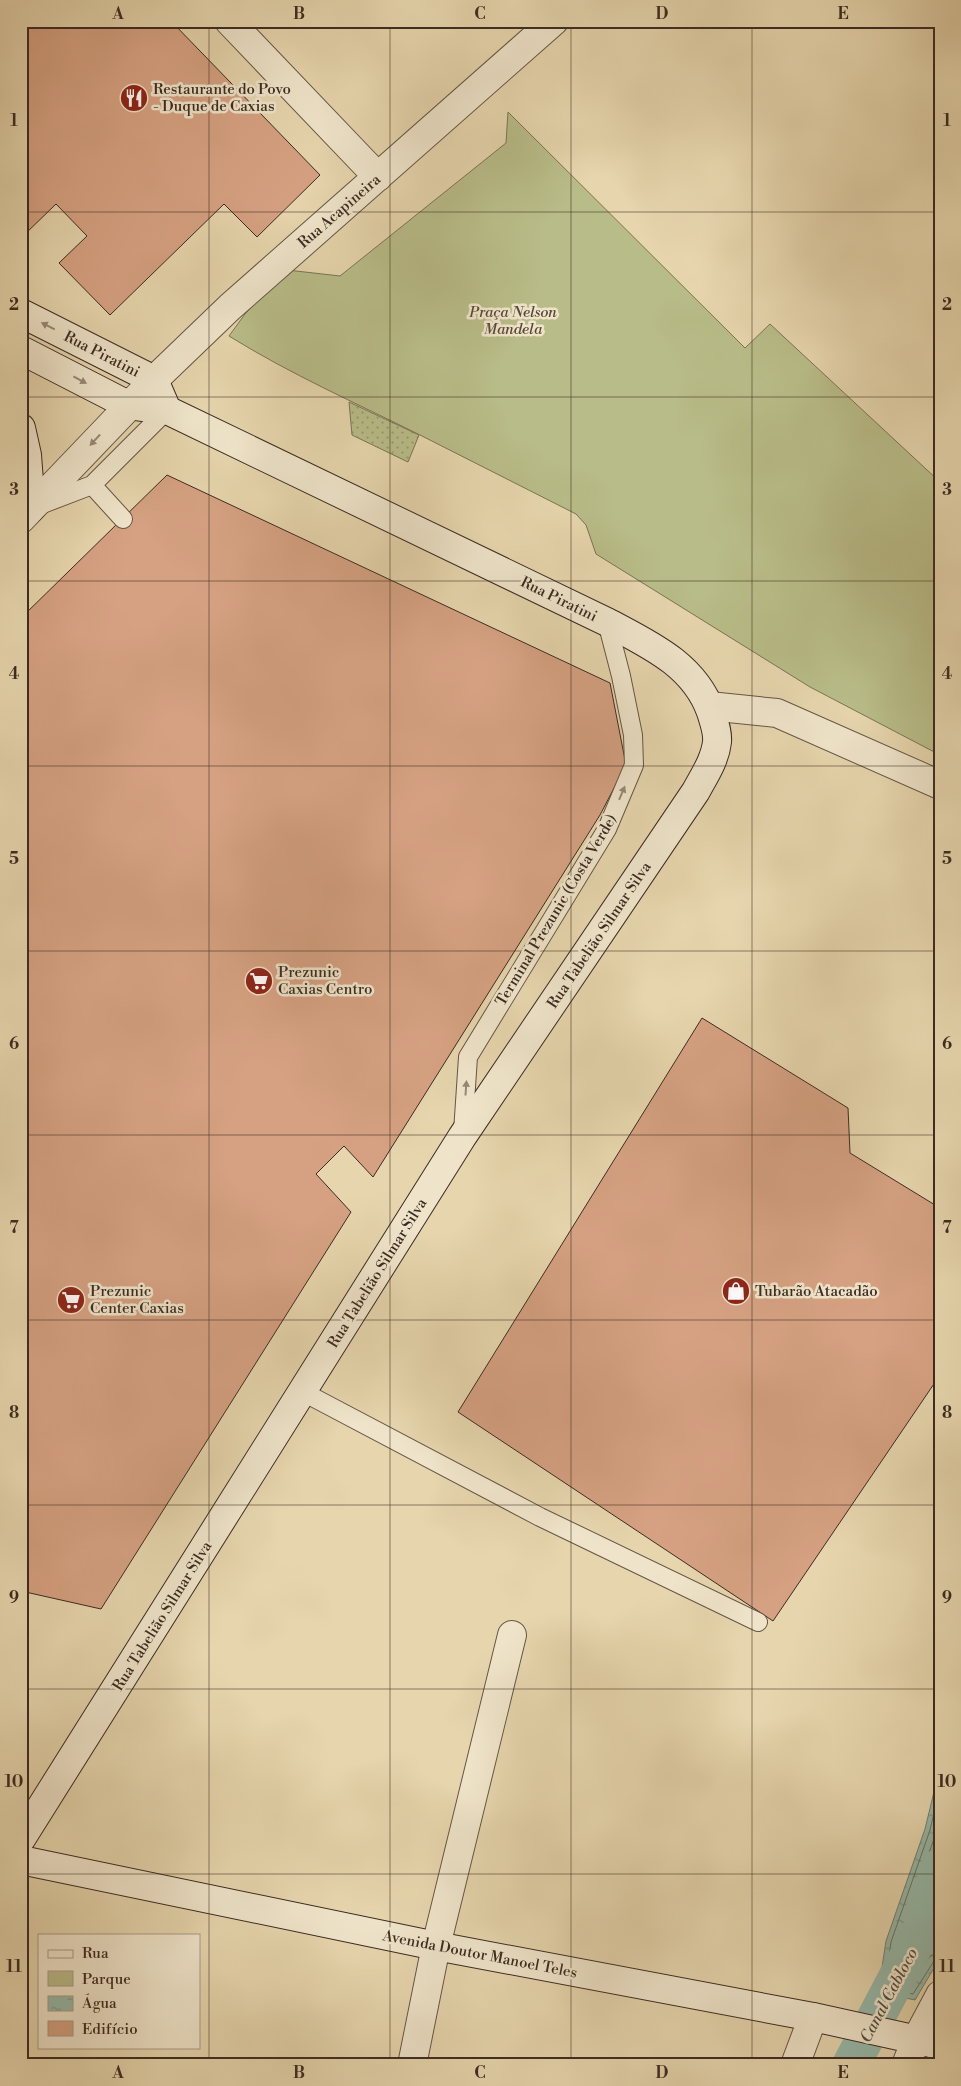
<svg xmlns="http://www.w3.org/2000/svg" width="961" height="2086" font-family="'Libre Bodoni',serif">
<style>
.grass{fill:url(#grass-dots);stroke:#7a7455}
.green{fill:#b8bc88;stroke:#7a7455}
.water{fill:url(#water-ripples);stroke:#728073}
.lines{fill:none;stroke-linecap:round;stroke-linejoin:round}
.shore{stroke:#697266;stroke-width:1}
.canal{stroke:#96b9a9;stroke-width:38}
.building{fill:#d5a182;stroke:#3c2b22}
.service-casing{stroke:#665645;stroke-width:20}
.minor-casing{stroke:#665645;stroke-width:30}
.tertiary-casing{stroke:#665645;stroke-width:30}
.secondary-casing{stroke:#3c2b22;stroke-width:30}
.service{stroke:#efe4ca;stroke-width:18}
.minor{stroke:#efe4ca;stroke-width:28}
.tertiary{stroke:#efe4ca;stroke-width:28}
.secondary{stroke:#efe4ca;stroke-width:28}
.oneway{fill:#968876}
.grid{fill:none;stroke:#3c2b22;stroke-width:1;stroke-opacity:0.55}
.labels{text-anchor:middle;stroke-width:5;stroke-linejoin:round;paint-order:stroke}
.poi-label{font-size:15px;fill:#3c2b22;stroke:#efe4ca;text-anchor:start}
.street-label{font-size:15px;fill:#3c2b22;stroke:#efe4ca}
.park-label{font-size:15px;font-style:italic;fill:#554836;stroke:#efe4ca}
.water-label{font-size:16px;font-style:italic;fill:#524e44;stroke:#efe4ca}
.neatline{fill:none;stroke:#3c2b22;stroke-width:2}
.grid-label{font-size:16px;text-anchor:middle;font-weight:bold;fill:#3c2b22}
</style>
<defs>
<pattern id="grass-dots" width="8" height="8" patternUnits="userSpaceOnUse" patternTransform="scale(1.25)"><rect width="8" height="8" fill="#b8bc88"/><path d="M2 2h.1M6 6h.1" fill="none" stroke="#97996f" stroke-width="1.8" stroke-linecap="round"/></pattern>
<pattern id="water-ripples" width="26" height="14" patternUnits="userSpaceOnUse" patternTransform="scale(1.25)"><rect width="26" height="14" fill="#96b9a9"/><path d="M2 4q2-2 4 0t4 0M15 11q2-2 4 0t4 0" fill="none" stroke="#7c9789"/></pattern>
</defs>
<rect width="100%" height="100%" fill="#e6d5ad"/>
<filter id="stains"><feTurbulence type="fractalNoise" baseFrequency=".004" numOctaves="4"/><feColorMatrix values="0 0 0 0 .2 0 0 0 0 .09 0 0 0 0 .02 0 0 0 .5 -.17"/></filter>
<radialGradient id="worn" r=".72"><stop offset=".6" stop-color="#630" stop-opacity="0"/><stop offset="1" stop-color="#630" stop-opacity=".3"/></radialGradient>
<!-- grass -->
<path class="grass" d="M349,402L419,435L408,462L352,435Z"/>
<!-- green -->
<path class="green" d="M508,112L745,348L770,324L940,482V755L810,687L596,554L586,525L576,514C524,488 472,461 420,435C356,403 290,374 229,336L245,314L287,270L340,276L506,143Z"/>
<!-- water -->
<path class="water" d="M940,1767V1958L915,2000L900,1997L879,1987L886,1941L925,1829Z"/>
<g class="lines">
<!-- shore -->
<path class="shore" d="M940,1788L930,1830L891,1942L885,1984L901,1992L913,1994L934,1961L940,1958
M940,1815L936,1833L897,1944L892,1981L903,1986L910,1987L929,1957L940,1952
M940,1844L905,1946L901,1976L907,1978L925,1950L931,1946L940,1945"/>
<!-- canal -->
<path class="canal" d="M851,2065L920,1934L940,1867"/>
</g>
<!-- building -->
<path class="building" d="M21,21H171L320,175L257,237L224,204L110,315L59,263L87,236L56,204L21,238Z
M167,475L610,683L626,765L600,815L373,1177L344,1146L316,1174L351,1212L101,1609L21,1591V618Z
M702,1018L848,1108L850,1153L940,1208V1375L773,1621L458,1412Z"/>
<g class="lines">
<defs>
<path id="service" d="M92,485L123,519
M40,505L92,485L167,410
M463,1132L468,1057L607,829L634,765L633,735L621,676L607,622
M303,1392L540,1517L758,1622"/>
<path id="minor" d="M229,21L378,177
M154,380L230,307L554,21
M709,706L777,713L940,785
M412,2065L436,1946L512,1635
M795,2065L813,2017
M906,2065L916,2040L940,1995"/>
<path id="tertiary" d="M21,519L154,380"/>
<path id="secondary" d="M21,313L154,380L167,410
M21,350L128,405L167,410L607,622C648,644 694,664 711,712C714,722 718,732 717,742C715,760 704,776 696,791L462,1137L21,1839
M21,428L27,455L31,508
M21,1860L436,1946L813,2017L940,2045"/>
</defs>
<!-- service casing -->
<use href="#service" class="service-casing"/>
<!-- minor casing -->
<use href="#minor" class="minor-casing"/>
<!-- tertiary casing -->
<use href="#tertiary" class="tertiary-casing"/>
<!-- secondary casing -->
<use href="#secondary" class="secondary-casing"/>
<!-- service -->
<use href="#service" class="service"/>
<!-- minor -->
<use href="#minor" class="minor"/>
<!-- tertiary -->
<use href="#tertiary" class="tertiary"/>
<!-- secondary -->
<use href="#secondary" class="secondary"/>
</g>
<!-- one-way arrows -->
<defs><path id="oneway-solid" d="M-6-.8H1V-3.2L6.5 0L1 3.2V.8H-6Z" transform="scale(1.25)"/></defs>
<g class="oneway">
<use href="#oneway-solid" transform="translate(48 326) rotate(-153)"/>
<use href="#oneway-solid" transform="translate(80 380) rotate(28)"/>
<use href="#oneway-solid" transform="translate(95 440) rotate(133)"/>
<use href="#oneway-solid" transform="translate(622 793) rotate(-67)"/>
<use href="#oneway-solid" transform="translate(466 1088) rotate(-86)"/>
</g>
<!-- grid -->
<path class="grid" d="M209,21V2065M390,21V2065M571,21V2065M752,21V2065M21,212H940M21,397H940M21,581H940M21,766H940M21,951H940M21,1135H940M21,1320H940M21,1505H940M21,1689H940M21,1874H940"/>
<!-- icons -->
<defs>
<symbol id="restaurant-disc" viewBox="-11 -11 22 22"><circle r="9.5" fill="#8f2418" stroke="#efe4ca"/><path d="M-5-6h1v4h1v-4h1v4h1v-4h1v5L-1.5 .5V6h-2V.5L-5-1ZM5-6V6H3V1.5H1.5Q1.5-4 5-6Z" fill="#fff"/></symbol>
<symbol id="supermarket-disc" viewBox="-11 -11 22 22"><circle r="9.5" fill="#8f2418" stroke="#efe4ca"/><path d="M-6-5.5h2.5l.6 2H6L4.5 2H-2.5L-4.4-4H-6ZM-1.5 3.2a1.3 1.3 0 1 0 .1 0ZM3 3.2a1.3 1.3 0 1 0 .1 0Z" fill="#fff"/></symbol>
<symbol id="shop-disc" viewBox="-11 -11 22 22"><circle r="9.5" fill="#8f2418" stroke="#efe4ca"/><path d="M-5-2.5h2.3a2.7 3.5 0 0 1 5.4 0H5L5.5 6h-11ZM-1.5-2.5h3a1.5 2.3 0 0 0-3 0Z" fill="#fff"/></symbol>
</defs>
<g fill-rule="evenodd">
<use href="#restaurant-disc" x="118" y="82" width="32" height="32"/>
<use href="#supermarket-disc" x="243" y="965" width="32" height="32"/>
<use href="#shop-disc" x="720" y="1275" width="32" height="32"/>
<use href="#supermarket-disc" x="55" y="1284" width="32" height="32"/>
</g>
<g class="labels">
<!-- poi labels -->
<g class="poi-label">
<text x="153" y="94">Restaurante do Povo<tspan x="153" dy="17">- Duque de Caxias</tspan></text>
<text x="278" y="977">Prezunic<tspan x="278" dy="17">Caxias Centro</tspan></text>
<text x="90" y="1296">Prezunic<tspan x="90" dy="17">Center Caxias</tspan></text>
<text x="755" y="1296">Tubarão Atacadão</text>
</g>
<!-- street labels -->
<g class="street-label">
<text transform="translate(339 211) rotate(-41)" y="5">Rua Acapineira</text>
<text transform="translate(102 354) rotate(27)" y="5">Rua Piratini</text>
<text transform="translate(559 599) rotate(26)" y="5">Rua Piratini</text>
<text transform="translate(556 910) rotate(-59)" y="5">Terminal Prezunic (Costa Verde)</text>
<text transform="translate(599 935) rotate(-56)" y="5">Rua Tabelião Silmar Silva</text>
<text transform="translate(377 1273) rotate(-58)" y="5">Rua Tabelião Silmar Silva</text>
<text transform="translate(162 1616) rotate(-58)" y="5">Rua Tabelião Silmar Silva</text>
<text transform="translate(480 1954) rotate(11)" y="5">Avenida Doutor Manoel Teles</text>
</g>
<!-- park labels -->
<g class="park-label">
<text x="513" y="317">Praça Nelson<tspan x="513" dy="17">Mandela</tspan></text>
</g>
<!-- water labels -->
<g class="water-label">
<text transform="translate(888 1995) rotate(-62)" y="6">Canal Cabloco</text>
</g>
</g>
<!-- margin -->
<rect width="961" height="2086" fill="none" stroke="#e6d5ad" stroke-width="55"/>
<!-- legend -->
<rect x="38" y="1934" width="162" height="115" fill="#efe4ca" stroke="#a79a87"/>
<rect x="48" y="1950" width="25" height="8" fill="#efe4ca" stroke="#a79a87"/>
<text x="82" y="1958" font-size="15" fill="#3c2b22">Rua</text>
<rect x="48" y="1971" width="25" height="15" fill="#b8bc88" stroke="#a79a87"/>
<text x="82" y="1984" font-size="15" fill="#3c2b22">Parque</text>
<rect x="48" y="1996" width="25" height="15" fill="url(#water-ripples)" stroke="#a79a87"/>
<text x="82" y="2008" font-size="15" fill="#3c2b22">Água</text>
<rect x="48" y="2021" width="25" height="15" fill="#d5a182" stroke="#a79a87"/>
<text x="82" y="2034" font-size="15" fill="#3c2b22">Edifício</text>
<rect x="28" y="28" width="906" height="2030" class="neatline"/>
<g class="grid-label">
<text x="118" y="19">A</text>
<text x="299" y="19">B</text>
<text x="480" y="19">C</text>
<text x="662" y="19">D</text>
<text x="843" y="19">E</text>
<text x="14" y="126">1</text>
<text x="947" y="126">1</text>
<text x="14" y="310">2</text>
<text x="947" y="310">2</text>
<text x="14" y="495">3</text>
<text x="947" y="495">3</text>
<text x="14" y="679">4</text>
<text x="947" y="679">4</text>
<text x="14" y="864">5</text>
<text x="947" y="864">5</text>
<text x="14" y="1049">6</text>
<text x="947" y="1049">6</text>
<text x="14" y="1233">7</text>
<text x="947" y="1233">7</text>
<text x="14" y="1418">8</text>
<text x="947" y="1418">8</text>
<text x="14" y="1603">9</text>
<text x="947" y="1603">9</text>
<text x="14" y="1787">10</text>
<text x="947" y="1787">10</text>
<text x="14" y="1972">11</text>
<text x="947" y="1972">11</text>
<text x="118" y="2078">A</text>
<text x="299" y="2078">B</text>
<text x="480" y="2078">C</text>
<text x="662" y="2078">D</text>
<text x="843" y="2078">E</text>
</g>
<rect width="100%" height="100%" filter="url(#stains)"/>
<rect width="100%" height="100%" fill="url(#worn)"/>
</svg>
